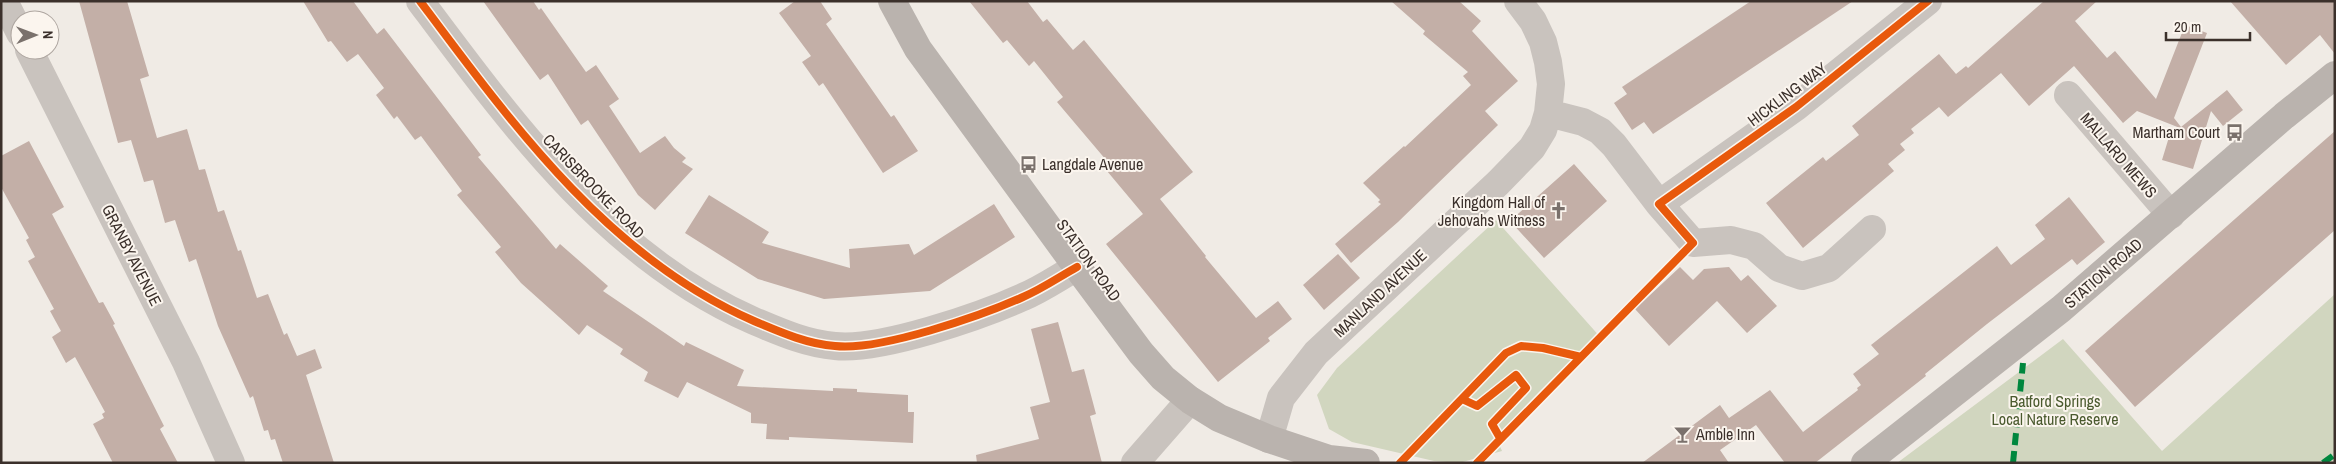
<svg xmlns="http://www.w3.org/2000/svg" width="2336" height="464" font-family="'Archivo Narrow',sans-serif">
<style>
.green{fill:#d1d6bf}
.building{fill:#c3afa7}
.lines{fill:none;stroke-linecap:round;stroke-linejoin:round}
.minor{stroke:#c9c3be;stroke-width:28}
.secondary{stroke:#bab3ae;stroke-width:28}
.quiet{stroke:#00873e;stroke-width:6;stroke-dasharray:12 6;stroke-linecap:butt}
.cycleway-casing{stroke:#fbf5ee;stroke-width:11}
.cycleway{stroke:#e8590c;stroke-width:8}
.labels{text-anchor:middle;stroke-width:4;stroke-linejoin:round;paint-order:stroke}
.street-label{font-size:16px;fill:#3b302b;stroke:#fbf5ee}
.poi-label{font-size:16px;fill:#3b302b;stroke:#fbf5ee;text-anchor:end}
.park-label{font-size:16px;fill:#4a5a2e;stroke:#fbf5ee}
</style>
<rect width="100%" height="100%" fill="#f0ebe5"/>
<!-- green -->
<path class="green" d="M1496,220L1602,339L1499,444L1502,451L1459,463L1434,461L1352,442L1329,429L1317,395L1337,368Z
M2335,294V463H1897L2063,339L2162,451Z"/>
<!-- building -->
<path class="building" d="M79,1H127L149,76L140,79L157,138L187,129L199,170L205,169L218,212L224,210L238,251L241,250L257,298L268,294L284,335L287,333L297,356L315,349L322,368L306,375L334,463H283L275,439L271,440L268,430L264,431L253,396L250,398L218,326L196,259L189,262L175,220L165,223L153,180L144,182L131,140L118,143Z
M303,1H353L377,34L384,28L481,155L478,157L556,249L560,244L608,286L603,291L684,346L686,342L744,370L737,386L833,391V388L857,389V392L908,395V412H914L913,443L789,437V440L766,439L767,424L751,423V413L687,382L678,398L644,381L648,372L620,354L623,349L587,325L579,335L521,283L495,252L501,247L457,195L462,191L421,136L415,140L397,116L394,119L376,95L384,88L358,54L347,62L331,41L328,42Z
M483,1H533L539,10L541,8L586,72L596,65L619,99L609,106L640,153L665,136L674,148L686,158L682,162L693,169L655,210L638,195L588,120L581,125L548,74L540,80Z
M795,1H820L832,19L826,24L891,117L894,115L918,151L883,173L823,83L819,86L802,62L811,56L779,13Z
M969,1H1027L1043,22L1047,19L1073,50L1084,40L1193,172L1160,199L1206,256L1205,257L1256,318L1278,301L1292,319L1268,338L1270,341L1218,382L1106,244L1143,214L1107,171L1112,167L1057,102L1063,97L1034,61L1029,66L1007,40L1003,43Z
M1391,1H1459L1481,21L1472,31L1518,81L1485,111L1498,125L1398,222L1351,263L1335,244L1381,204L1378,202L1380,200L1363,183L1404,146L1405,147L1471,85L1463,76L1468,72L1423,34L1425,31Z
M1751,1H1853L1653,134L1644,122L1632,130L1614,103L1627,94L1622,87Z
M2044,1H2097L2075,21L2107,58L2115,51L2156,99L2185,25L2207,33L2174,118L2181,127L2227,90L2243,110L2223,126L2211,111L2193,169L2162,160L2169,137L2180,128L2137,111L2123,123L2074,66L2029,106L2001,73L1948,117L1939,107L1911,129L1914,133L1900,144L1905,150L1888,164L1894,171L1803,248L1766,203L1823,157L1826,161L1859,135L1852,126L1939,54L1956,74L1966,66L1968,68Z
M2230,1H2335V54L2320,35L2286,65Z
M2335,131V230L2135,407L2085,351Z
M29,141L64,207L52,214L99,303L103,302L115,324L113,325L164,426L160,429L178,463H113L93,424L104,418L102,414L105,412L75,357L66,363L52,337L61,331L50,311L54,309L28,261L35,257L26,240L29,238L1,187V156Z
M1574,164L1607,201L1544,258L1510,221Z
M709,195L769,232L762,243L850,268L849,249L909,244L914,255L994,204L1015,237L930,291L824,299L758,279L685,233Z
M2069,197L2105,242L2077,265L2072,259L1987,324L1925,374L1926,376L1815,463H1785L1756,425L1720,450L1729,463H1642L1720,405L1729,418L1770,390L1803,432L1858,390L1857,388L1861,385L1853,374L1879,354L1871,345L1997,246L2011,265L2045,239L2035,225Z
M1338,254L1360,278L1324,310L1303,285Z
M1680,267L1693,280L1704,269L1729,267L1741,281L1748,275L1777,306L1747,333L1717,301L1669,346L1635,309Z
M1058,322L1072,372L1084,369L1096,414L1090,416L1102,463H977L976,455L1039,439L1030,407L1050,402L1031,329Z"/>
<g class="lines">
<!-- minor -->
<path class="minor" d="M420,1C512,124 609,258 754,321C780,332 807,344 835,346C880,351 981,316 1023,297C1042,289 1059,277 1077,267
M8,9L20,33
M29,50L186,362L231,463
M2068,95L2171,215
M1548,113L1583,122L1600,131L1614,145L1659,204L1693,243L1731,240L1754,246L1779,268L1802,276L1829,268L1872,229
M1659,204L1796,107L1928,1
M1269,439L1281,398L1316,353L1498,183L1532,148L1543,130L1548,113L1551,84L1548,62L1543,42L1533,21L1518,1
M1135,463L1190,400"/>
<!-- secondary -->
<path class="secondary" d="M892,1L918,49L1077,267L1141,353L1163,378L1190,400L1219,418L1269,439L1329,459L1366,463
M1865,463L2061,309L2284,116L2335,75"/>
<!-- quiet -->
<path class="quiet" d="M2013,463L2023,363
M2323,463L2335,454"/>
<defs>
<path id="cycleway" d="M420,1C512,124 609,258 754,321C780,332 807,344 835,346C880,351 981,316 1023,297C1042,289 1059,277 1077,267
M1462,399L1477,406L1516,375L1526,388L1492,424L1500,438
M1400,463L1506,353L1521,346L1543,348L1581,357L1693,243L1659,204L1796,107L1928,1
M1477,463L1581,357"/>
</defs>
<!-- cycleway casing -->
<use href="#cycleway" class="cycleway-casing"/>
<!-- cycleway -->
<use href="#cycleway" class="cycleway"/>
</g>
<!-- icons -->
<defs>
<symbol id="bus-bare" viewBox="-9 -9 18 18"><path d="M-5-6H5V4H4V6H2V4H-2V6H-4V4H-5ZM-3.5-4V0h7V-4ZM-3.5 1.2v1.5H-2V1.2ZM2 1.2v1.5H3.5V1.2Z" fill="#7a716c" stroke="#fbf5ee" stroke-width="2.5" paint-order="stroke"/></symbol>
<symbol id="church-bare" viewBox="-9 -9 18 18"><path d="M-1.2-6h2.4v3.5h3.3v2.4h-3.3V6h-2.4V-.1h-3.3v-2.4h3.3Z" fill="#7a716c" stroke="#fbf5ee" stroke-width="2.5" paint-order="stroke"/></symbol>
<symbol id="bar-bare" viewBox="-9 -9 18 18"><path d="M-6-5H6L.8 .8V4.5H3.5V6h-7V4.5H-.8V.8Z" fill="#7a716c" stroke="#fbf5ee" stroke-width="2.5" paint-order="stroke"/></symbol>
</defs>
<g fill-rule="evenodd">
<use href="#bus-bare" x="2222" y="120" width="25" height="25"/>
<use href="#bus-bare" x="1016" y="152" width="25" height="25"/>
<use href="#church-bare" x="1546" y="198" width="25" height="25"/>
<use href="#bar-bare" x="1670" y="422" width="25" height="25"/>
</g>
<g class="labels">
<!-- street labels -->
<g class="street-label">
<text transform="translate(1787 94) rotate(-37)" y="6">HICKLING WAY</text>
<text transform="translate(2119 155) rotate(49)" y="6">MALLARD MEWS</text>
<text transform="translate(594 186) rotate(46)" y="6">CARISBROOKE ROAD</text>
<text transform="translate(132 255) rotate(63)" y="6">GRANBY AVENUE</text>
<text transform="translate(1089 260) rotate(54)" y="6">STATION ROAD</text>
<text transform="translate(2103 273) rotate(-41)" y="6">STATION ROAD</text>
<text transform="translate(1380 293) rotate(-43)" y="6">MANLAND AVENUE</text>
</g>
<!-- poi labels -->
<g class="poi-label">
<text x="2220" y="138">Martham Court</text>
<text x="1042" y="170" text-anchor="start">Langdale Avenue</text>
<text x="1545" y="208">Kingdom Hall of<tspan x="1545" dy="18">Jehovahs Witness</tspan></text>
<text x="1696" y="440" text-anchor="start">Amble Inn</text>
</g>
<!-- park labels -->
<g class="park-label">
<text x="2055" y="407">Batford Springs<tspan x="2055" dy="18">Local Nature Reserve</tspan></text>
</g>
</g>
<!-- border -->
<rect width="2336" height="464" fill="none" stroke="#3b302b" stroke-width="5"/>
<!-- north arrow -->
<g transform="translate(35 35) rotate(89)"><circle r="24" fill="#fbf5ee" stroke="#aea6a0"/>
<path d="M0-4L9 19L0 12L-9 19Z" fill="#7a716c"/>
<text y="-8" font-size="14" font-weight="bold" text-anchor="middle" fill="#3b302b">N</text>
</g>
<!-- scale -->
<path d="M2166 32v8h84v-8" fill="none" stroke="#3b302b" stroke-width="2.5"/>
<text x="2174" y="32" font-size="15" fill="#3b302b" stroke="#fbf5ee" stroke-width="4" paint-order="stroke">20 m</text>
</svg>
